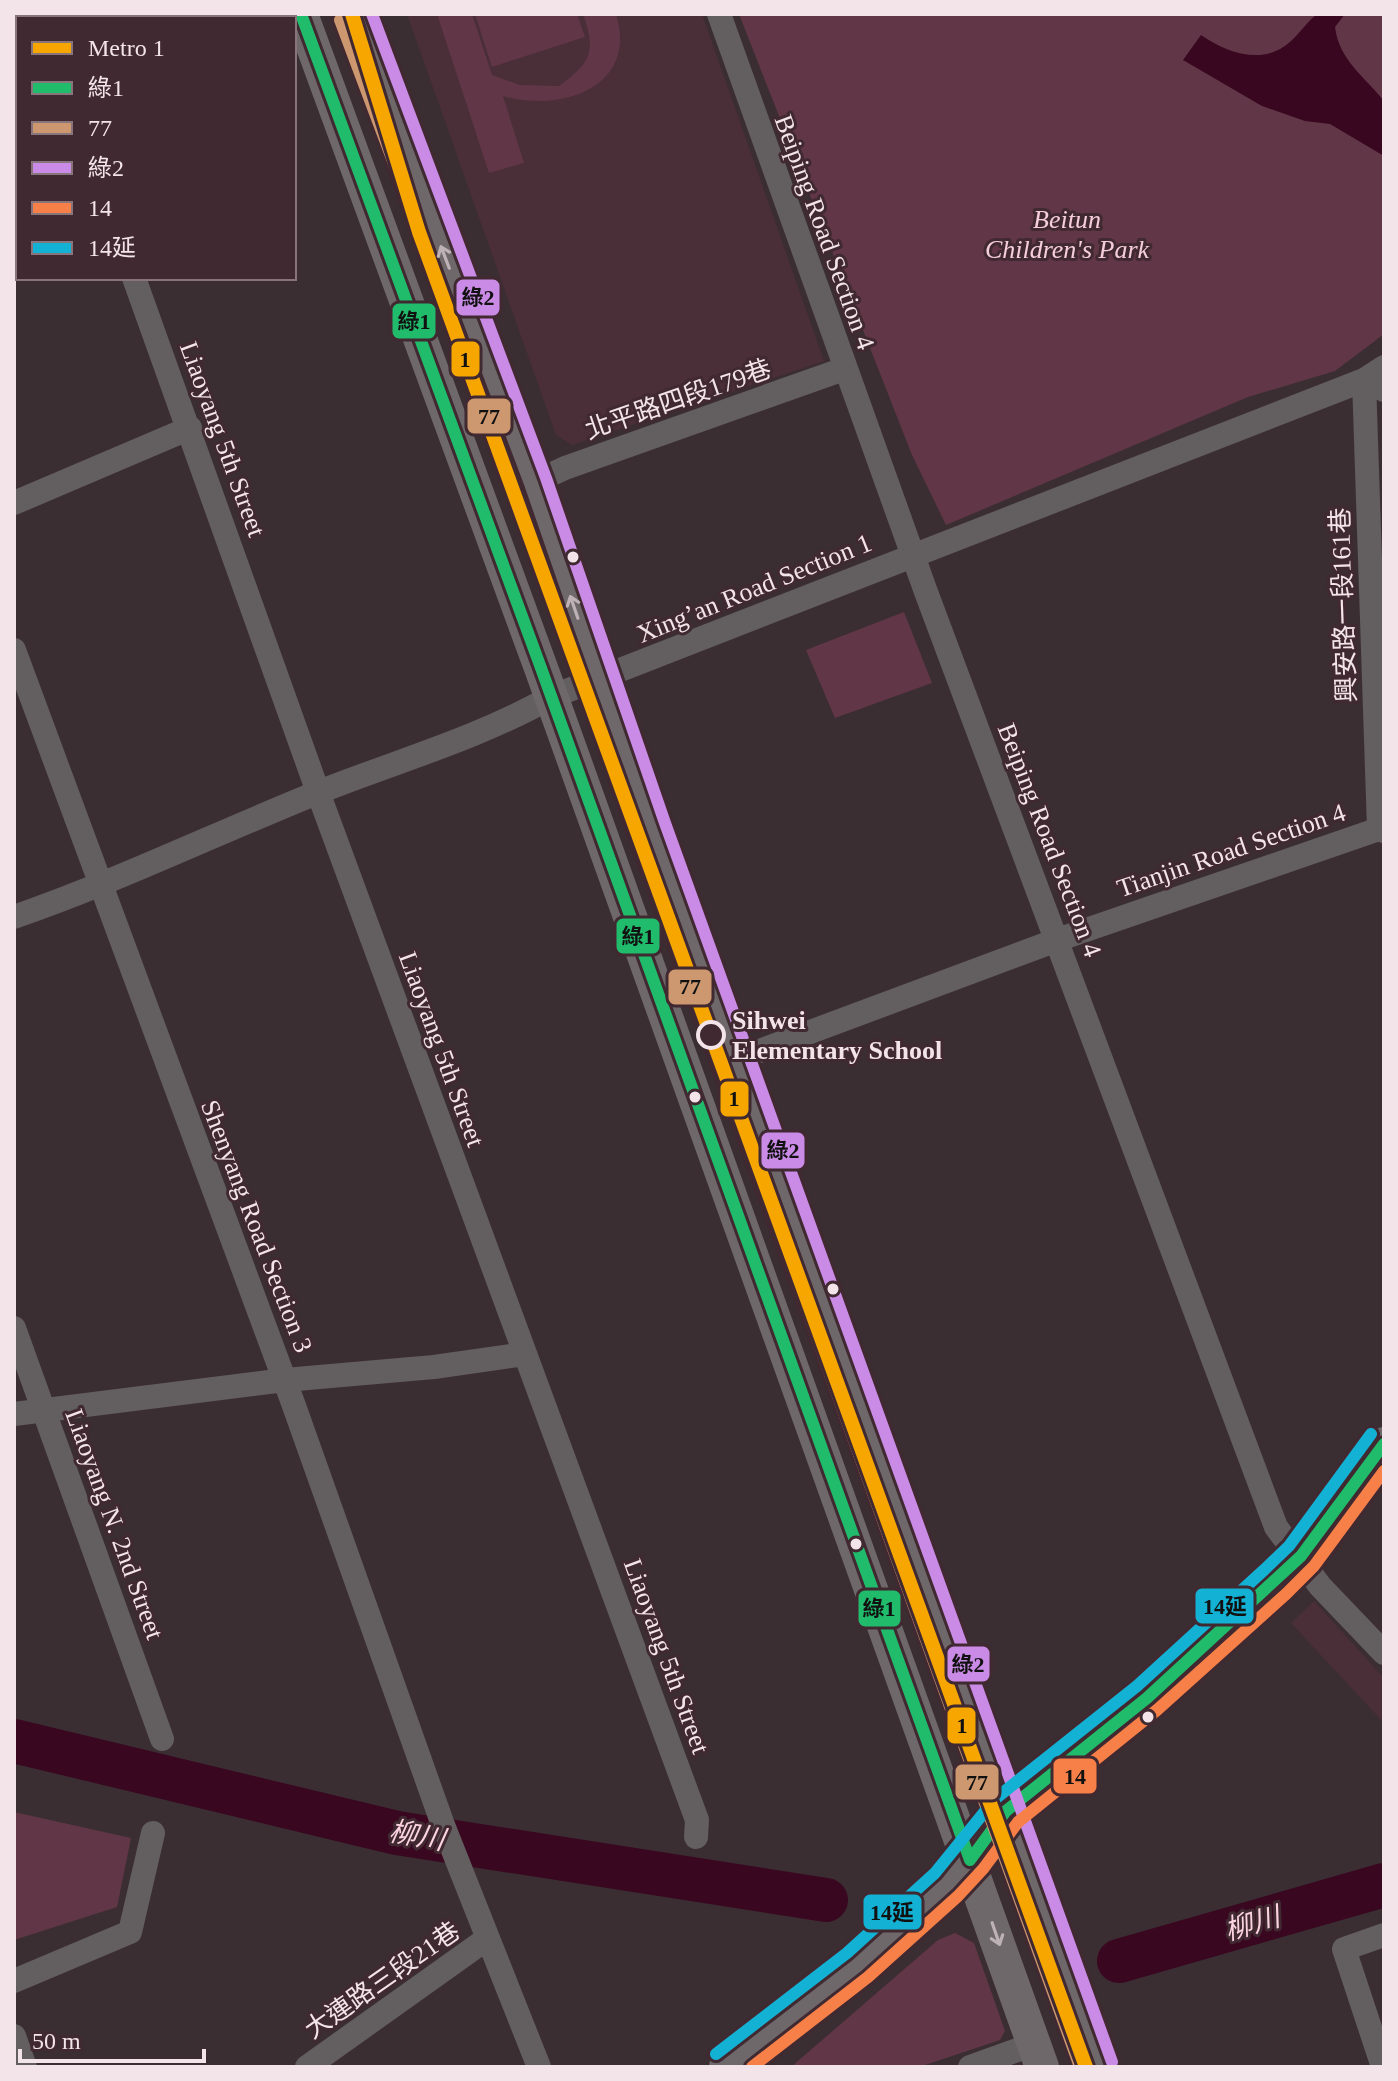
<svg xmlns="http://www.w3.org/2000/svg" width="1398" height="2081" font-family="'Times New Roman','Noto Sans TC',serif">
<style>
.built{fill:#4a2e38}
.green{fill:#613646}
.water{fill:#390720}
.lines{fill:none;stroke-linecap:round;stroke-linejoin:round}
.river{stroke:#390720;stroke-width:44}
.street{stroke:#635e5f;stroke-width:24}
.secondary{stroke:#6e686a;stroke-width:34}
.bus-1-casing{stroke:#402931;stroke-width:18}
.bus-2-casing{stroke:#402931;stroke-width:18}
.bus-3-casing{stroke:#402931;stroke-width:18}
.bus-4-casing{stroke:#402931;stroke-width:18}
.bus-5-casing{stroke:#402931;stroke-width:18}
.bus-1{stroke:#20bc6c;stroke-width:12}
.bus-2{stroke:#cd976f;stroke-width:12}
.bus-3{stroke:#ca8be6;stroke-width:12}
.bus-4{stroke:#f78048;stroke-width:12}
.bus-5{stroke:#13b2d5;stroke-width:12}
.metro-1-casing{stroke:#402931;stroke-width:20}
.metro-1{stroke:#f7a600;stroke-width:14}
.oneway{stroke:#beb2b6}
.bus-dot{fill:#f3e4e9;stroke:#402931;stroke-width:3}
.stop-dot{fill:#402931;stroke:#f3e4e9;stroke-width:4}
.labels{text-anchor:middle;stroke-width:6;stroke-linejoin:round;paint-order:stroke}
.park-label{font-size:26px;font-style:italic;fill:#f6cedb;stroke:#402931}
.street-label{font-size:26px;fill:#f3e4e9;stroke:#402931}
.stop-label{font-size:26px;font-weight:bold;fill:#f3e4e9;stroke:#402931;text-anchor:start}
.water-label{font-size:28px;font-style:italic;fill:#fcd4e1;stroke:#402931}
.line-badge{stroke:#402931;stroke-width:3}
.pale-badge-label{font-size:22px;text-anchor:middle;font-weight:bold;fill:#111}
</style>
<rect width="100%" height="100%" fill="#3b2e32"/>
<!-- built -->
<path class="built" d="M407,14H702L824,361L572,445L556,435Z
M1314,1601L1384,1678V1723L1291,1623Z"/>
<!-- green -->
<path class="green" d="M437,14H472L492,75L520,85L559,86C590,63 597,52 583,14H616C639,88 560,113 503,96L524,163L489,173Z
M475,14H577L585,37L492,67Z
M739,14H1384V334L1335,371L1248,397L946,525L912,455Z
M904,612L932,683L835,718L806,650Z
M14,1812L131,1838L117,1907L14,1940Z
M955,1933L974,1943L1005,2031L1000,2040L919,2067H791L938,1940Z"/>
<!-- water -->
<path class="water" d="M1317,14H1345L1335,27C1339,60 1364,76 1384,101V156L1330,124L1305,121L1262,106L1183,60L1201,35C1227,53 1263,66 1290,42C1300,33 1307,22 1317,14Z"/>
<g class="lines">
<!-- river -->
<path class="river" d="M14,1741L397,1833L826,1900
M1119,1961L1384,1885"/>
<!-- street -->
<path class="street" d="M719,14L926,592L1276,1527L1320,1586L1384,1653
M14,113L18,111
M134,278L318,792L697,1820L696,1837
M531,484L565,468L844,369
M14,503L190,428
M14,650L293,1403L443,1825L539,2067
M1379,829L1364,380L1384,367
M14,917C118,881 217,833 319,792C397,761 479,738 551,697L1364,380L1384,390
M735,1060L1057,940L1379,829L1384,831
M14,1328L162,1739
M14,1414L285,1380L434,1367L524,1354
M14,1981L130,1932L153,1833
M14,2036L25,2067
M307,2067L488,1938
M970,2067L1034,2044
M1383,2067L1344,1949L1384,1935"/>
<!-- secondary -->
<path class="secondary" d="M301,14L541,668L1042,2067
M355,14L531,484L650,828L1097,2067
M726,2067L857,1965L946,1885L970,1860L1006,1811L1147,1698L1275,1582L1301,1556L1384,1444"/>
<defs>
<path id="bus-1" d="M301,14L541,668L970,1860
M970,1860L1006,1811L1147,1698L1301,1556L1384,1444"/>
<path id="bus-2" d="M340,20L516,489L635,833L1080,2067"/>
<path id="bus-3" d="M372,14L546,478L665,823L1112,2062"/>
<path id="bus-4" d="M752,2067L868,1977L958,1896L983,1869L1018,1822L1157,1710L1286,1594L1314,1566L1384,1471"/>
<path id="bus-5" d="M716,2054L847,1953L935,1873L995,1799L1137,1686L1264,1570L1289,1546L1371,1434"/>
</defs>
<!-- bus-1 casing -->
<use href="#bus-1" class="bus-1-casing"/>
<!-- bus-2 casing -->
<use href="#bus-2" class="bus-2-casing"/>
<!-- bus-3 casing -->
<use href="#bus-3" class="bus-3-casing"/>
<!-- bus-4 casing -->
<use href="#bus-4" class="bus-4-casing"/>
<!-- bus-5 casing -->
<use href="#bus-5" class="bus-5-casing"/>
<!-- bus-1 -->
<use href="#bus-1" class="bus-1"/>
<!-- bus-2 -->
<use href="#bus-2" class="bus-2"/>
<!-- bus-3 -->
<use href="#bus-3" class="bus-3"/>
<!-- bus-4 -->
<use href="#bus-4" class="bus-4"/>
<!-- bus-5 -->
<use href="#bus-5" class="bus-5"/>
<defs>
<path id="metro-1" d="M352,14L419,232L1086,2067"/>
</defs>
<!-- metro-1 casing -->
<use href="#metro-1" class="metro-1-casing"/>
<!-- metro-1 -->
<use href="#metro-1" class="metro-1"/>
</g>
<!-- one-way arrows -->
<defs><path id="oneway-shaft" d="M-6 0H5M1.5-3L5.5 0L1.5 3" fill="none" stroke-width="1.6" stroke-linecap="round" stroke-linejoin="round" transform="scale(2)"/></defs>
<g class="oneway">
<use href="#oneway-shaft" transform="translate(445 257) rotate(-111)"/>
<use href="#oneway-shaft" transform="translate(574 607) rotate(-109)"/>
<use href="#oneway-shaft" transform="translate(996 1934) rotate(71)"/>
</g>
<!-- markers -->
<g class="bus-dot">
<circle cx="573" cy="557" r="7"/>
<circle cx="695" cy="1097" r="7"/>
<circle cx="833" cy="1289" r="7"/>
<circle cx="856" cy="1544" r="7"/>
<circle cx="1148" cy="1717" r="7"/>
</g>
<circle class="stop-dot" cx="711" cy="1035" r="13"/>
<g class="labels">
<!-- park labels -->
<g class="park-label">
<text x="1067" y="228">Beitun<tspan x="1067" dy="30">Children's Park</tspan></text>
</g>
<!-- street labels -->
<g class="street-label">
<text transform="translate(825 232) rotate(70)" y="9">Beiping Road Section 4</text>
<text transform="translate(678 399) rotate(-19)" y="9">北平路四段179巷</text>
<text transform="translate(223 439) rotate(70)" y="9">Liaoyang 5th Street</text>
<text transform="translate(754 588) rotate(-22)" y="9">Xing’an Road Section 1</text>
<text transform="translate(1343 605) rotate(-92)" y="9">興安路一段161巷</text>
<text transform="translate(1050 840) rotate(69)" y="9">Beiping Road Section 4</text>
<text transform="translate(1231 850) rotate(-19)" y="9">Tianjin Road Section 4</text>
<text transform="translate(442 1049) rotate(70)" y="9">Liaoyang 5th Street</text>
<text transform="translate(257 1226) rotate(69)" y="9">Shenyang Road Section 3</text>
<text transform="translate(115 1524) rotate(70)" y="9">Liaoyang N. 2nd Street</text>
<text transform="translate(667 1656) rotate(70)" y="9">Liaoyang 5th Street</text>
<text transform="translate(382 1980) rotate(-35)" y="9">大連路三段21巷</text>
</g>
<!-- stop labels -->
<g class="stop-label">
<text x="732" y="1029">Sihwei<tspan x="732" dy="30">Elementary School</tspan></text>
</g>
<!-- water labels -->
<g class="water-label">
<text transform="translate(417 1835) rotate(10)" y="10">柳川</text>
<text transform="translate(1252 1923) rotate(-16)" y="10">柳川</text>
</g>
</g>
<g class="line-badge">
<rect x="455" y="278" width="46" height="39" rx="8" fill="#ca8be6"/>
<rect x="391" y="302" width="46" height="38" rx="8" fill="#20bc6c"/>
<rect x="450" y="340" width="31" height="38" rx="8" fill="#f7a600"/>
<rect x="466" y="397" width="46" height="38" rx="8" fill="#cd976f"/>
<rect x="615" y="917" width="46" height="38" rx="8" fill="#20bc6c"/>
<rect x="667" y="968" width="46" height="38" rx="8" fill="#cd976f"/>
<rect x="719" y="1080" width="31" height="38" rx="8" fill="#f7a600"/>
<rect x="760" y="1131" width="46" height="39" rx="8" fill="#ca8be6"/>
<rect x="1194" y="1587" width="61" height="38" rx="8" fill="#13b2d5"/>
<rect x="857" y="1589" width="45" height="39" rx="8" fill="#20bc6c"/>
<rect x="946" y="1645" width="45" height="38" rx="8" fill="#ca8be6"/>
<rect x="946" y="1706" width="31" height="39" rx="8" fill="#f7a600"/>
<rect x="1052" y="1757" width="46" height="38" rx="8" fill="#f78048"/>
<rect x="954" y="1763" width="46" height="38" rx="8" fill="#cd976f"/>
<rect x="862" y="1893" width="61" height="38" rx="8" fill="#13b2d5"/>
</g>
<g class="pale-badge-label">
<text x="478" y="305">綠2</text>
<text x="414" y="329">綠1</text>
<text x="465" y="367">1</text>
<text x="489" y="424">77</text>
<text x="638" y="944">綠1</text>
<text x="690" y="994">77</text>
<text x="734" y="1106">1</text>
<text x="783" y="1158">綠2</text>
<text x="1225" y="1614">14延</text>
<text x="879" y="1616">綠1</text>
<text x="968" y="1672">綠2</text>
<text x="962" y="1733">1</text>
<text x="1075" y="1784">14</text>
<text x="977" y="1790">77</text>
<text x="892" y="1920">14延</text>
</g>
<!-- border -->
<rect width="1398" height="2081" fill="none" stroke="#f3e4e9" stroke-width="32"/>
<!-- legend -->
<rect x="16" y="16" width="280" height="264" fill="#402931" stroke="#88747b" stroke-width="2"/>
<rect x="32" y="42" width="40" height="12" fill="#f7a600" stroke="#88747b" stroke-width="2"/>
<text x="88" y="56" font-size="24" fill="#f3e4e9">Metro 1</text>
<rect x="32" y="82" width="40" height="12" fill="#20bc6c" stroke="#88747b" stroke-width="2"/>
<text x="88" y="96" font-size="24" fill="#f3e4e9">綠1</text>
<rect x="32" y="122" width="40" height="12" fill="#cd976f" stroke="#88747b" stroke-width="2"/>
<text x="88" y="136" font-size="24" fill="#f3e4e9">77</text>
<rect x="32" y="162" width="40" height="12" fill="#ca8be6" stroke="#88747b" stroke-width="2"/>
<text x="88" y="176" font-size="24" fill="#f3e4e9">綠2</text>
<rect x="32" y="202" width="40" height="12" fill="#f78048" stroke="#88747b" stroke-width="2"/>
<text x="88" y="216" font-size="24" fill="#f3e4e9">14</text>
<rect x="32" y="242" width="40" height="12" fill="#13b2d5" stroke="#88747b" stroke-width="2"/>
<text x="88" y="256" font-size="24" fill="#f3e4e9">14延</text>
<!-- scale -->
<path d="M20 2049v12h184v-12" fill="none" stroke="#f3e4e9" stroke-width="4"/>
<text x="32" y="2049" font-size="24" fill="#f3e4e9" stroke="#402931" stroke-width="6" paint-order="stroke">50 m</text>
</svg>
